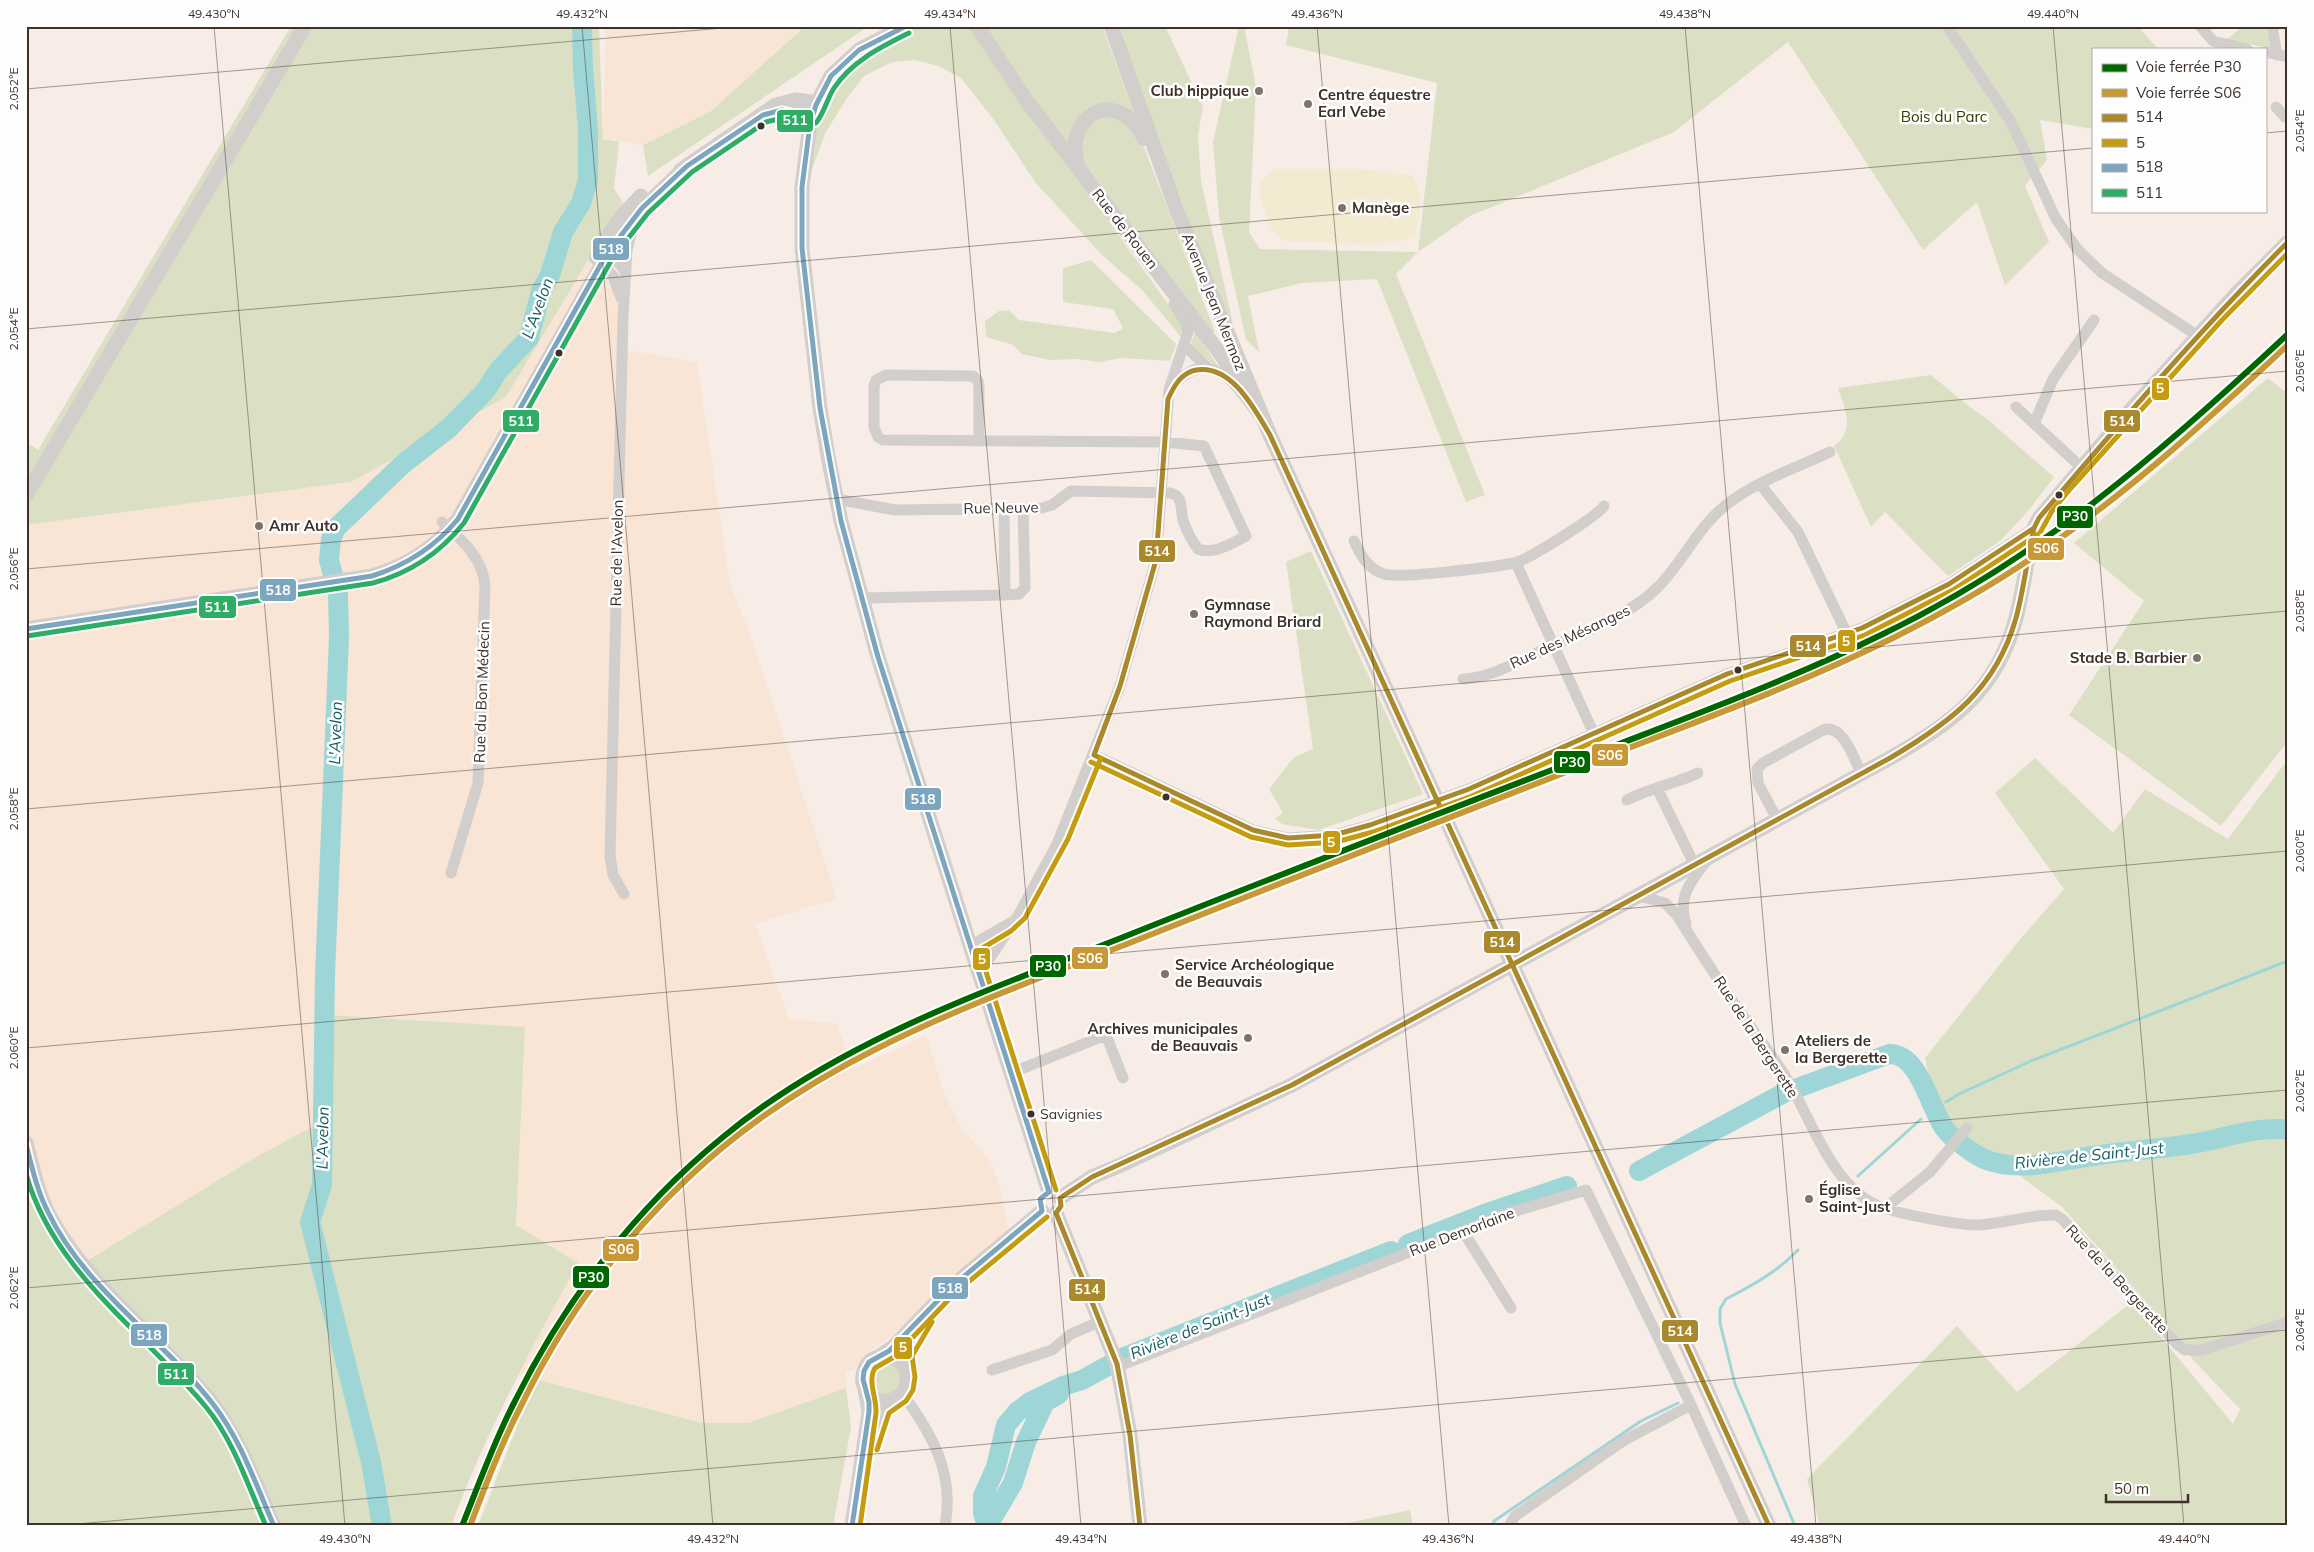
<svg xmlns="http://www.w3.org/2000/svg" width="2314" height="1552" font-family="Mulish,sans-serif">
<style>
.built{fill:#f9e5d6}
.green{fill:#dbe0c4}
.sand{fill:#f3ead2}
.lines{fill:none;stroke-linecap:round;stroke-linejoin:round}
.stream{stroke:#9ed6d7;stroke-width:3}
.river{stroke:#9ed6d7;stroke-width:20}
.street{stroke:#d2cecb;stroke-width:11}
.secondary{stroke:#d2cecb;stroke-width:15}
.bus-1-casing{stroke:#fdfdfd;stroke-width:9}
.bus-2-casing{stroke:#fdfdfd;stroke-width:9}
.bus-3-casing{stroke:#fdfdfd;stroke-width:9}
.bus-4-casing{stroke:#fdfdfd;stroke-width:9}
.bus-1{stroke:#aa892c;stroke-width:5}
.bus-2{stroke:#c59b0f;stroke-width:5}
.bus-3{stroke:#7ca5be;stroke-width:5}
.bus-4{stroke:#2fac66;stroke-width:5}
.rail-1-casing{stroke:#fdfdfd;stroke-width:10}
.rail-2-casing{stroke:#fdfdfd;stroke-width:10}
.rail-1{stroke:#060;stroke-width:6}
.rail-2{stroke:#c89837;stroke-width:6}
.ticks{fill:none;stroke:#3d3129;stroke-width:1;stroke-opacity:0.45}
.poi-dot{fill:#7e736b;stroke:#fdfdfd;stroke-width:2}
.bus-dot{fill:#3d3129;stroke:#fdfdfd;stroke-width:2}
.labels{text-anchor:middle;stroke-width:5;stroke-linejoin:round;paint-order:stroke}
.bus-label{font-size:14px;fill:#3d3129;stroke:#fdfdfd;text-anchor:start}
.poi-label{font-size:15px;font-weight:bold;fill:#3d3129;stroke:#fdfdfd;text-anchor:start}
.park-label{font-size:15px;fill:#2d4000;stroke:#fdfdfd}
.street-label{font-size:15px;fill:#3d3129;stroke:#fdfdfd}
.water-label{font-size:16px;font-style:italic;fill:#155c5f;stroke:#fdfdfd}
.line-badge{stroke:#fdfdfd;stroke-width:2}
.badge-label{font-size:14px;text-anchor:middle;font-weight:bold;fill:#fff}
.neatline{fill:none;stroke:#3d3129;stroke-width:2}
.ticks-label{font-size:12px;text-anchor:middle;fill:#3d3129}
</style>
<rect width="100%" height="100%" fill="#f7ede6"/>
<!-- built -->
<path class="built" d="M606,26H802L801,30L711,111L643,145L603,139Z
M623,202L627,350L697,362L730,584L749,631L837,899L755,924L789,1019L836,1023L855,1068L926,1035L944,1093L962,1129L990,1160L1000,1187L1009,1231L889,1338L866,1354L855,1369L846,1372V1388L748,1423H702L518,1374L578,1263L516,1225L525,1027L329,1015L323,1121L256,1157L74,1268L26,1196V525L351,482L506,397Z"/>
<!-- green -->
<path class="green" d="M291,26H599L603,139L619,142L614,189L623,202L506,397L351,482L26,525V442L38,450Z
M802,26H869L648,176L643,145L711,111L801,30Z
M919,26H969L1183,325V332L1181,337L1142,290L1102,255L1035,182L994,120L961,78L938,66L915,60L892,62L864,76L847,98L826,132L809,176C819,92 840,60 919,26Z
M984,26H1102L1134,113L1120,107L1104,106L1069,146L1000,52Z
M1117,26H1165L1203,107L1198,135L1201,181L1233,324L1225,318Z
M1239,26H1244L1256,87L1249,232L1260,249L1418,252L1437,83L1286,45L1289,26H2138L2158,49H2093V129L2040,120L2047,160L2025,186L2049,242L2005,285L1977,202L1923,250L1788,42L1674,132L1470,216L1418,252L1396,274L1485,495L1466,502L1377,279L1302,283L1248,296L1259,352L1246,340L1219,217L1213,142Z
M2243,26H2266L2270,48L2226,40Z
M1108,117L1121,118L1142,142L1215,332L1210,331L1084,165C1083,159 1079,150 1080,144C1082,129 1094,119 1108,117Z
M1091,260L1176,344L1170,361L1122,358L1099,362L1076,359L1050,360L1022,354L1013,345L986,337L985,321L999,311L1009,310L1019,320L1115,333L1123,328L1113,309L1063,302V268Z
M1195,332L1220,369L1190,346Z
M1931,375L1970,407L1987,419L2054,477L2029,510L2000,541L1948,576L1885,512L1871,527L1834,446C1856,430 1845,410 1838,388Z
M2268,378L2288,394V741L2221,826L2069,715L2144,601L2074,543Z
M1311,551L1423,794L1318,830L1282,824L1275,818L1283,813L1269,789L1294,757L1313,749L1286,562Z
M2035,758L2113,833L2145,789L2228,839L2288,759V1526H1820L1807,1479L1957,1326L2017,1392L2132,1302L2233,1424L2240,1409L2193,1360L2178,1337L2062,1207L1950,1124L1935,1102L1925,1058L2021,938L2064,889L1995,793Z
M329,1015L525,1027L516,1225L578,1263C531,1349 485,1434 451,1526H28L26,1196L75,1268L256,1157L323,1121Z
M869 1378a16 16 0 1 1 32 0a16 16 0 1 1-32 0Z
M539,1380L702,1423H748L846,1388L851,1427L833,1526H478L519,1421Z
M1410,1510L1413,1526H1333Z"/>
<!-- sand -->
<path class="sand" d="M1273,169H1360L1412,175L1421,193L1419,220L1415,237L1379,245L1284,241L1270,226L1260,196V184Z"/>
<g class="lines">
<!-- stream -->
<path class="stream" d="M1946,1102L1959,1094L2031,1061L2288,961
M1858,1176L1921,1119
M1493,1526L1494,1521L1641,1421L1678,1403
M1795,1526L1735,1384L1720,1323V1309L1726,1299C1753,1285 1777,1272 1798,1250"/>
<!-- river -->
<path class="river" d="M1639,1171L1784,1093L1889,1054C1920,1053 1930,1110 1945,1129C1950,1137 1975,1155 1984,1159C2018,1173 2058,1161 2093,1156C2125,1151 2158,1149 2191,1144C2214,1141 2237,1132 2261,1130C2270,1129 2279,1129 2288,1129
M1408,1244L1487,1213L1567,1186
M988,1525L1013,1483L1026,1442L1045,1402L1059,1394
M382,1526L371,1462L310,1222L322,1185L325,975L339,638L338,594L329,560L331,539L336,528L403,464L449,428L486,390L498,371L529,338L541,291L550,275L563,232L581,203L588,180V129L583,69L582,26
M987,1526L983,1513V1496L996,1467L1006,1425L1017,1412L1030,1402L1063,1386L1082,1380L1122,1358L1391,1251"/>
<!-- street -->
<path class="street" d="M1947,26L2011,122L2056,219L2078,250L2102,273L2198,336
M2200,26L2213,41L2247,49
M2272,26L2277,55
M2265,52L2288,57
M2276,107L2285,117L2288,115
M621,298L613,276L594,258C609,252 621,261 626,275
M1184,345L1208,368
M1171,391C1175,382 1184,374 1194,370C1223,360 1242,394 1257,413
M2016,407L2081,467
M2034,424L2053,379L2094,320
M1760,484L1798,532L1847,634
M836,499L895,510L1042,508L1052,505L1071,491L1171,493C1184,496 1180,510 1183,520C1186,529 1192,541 1198,549C1214,555 1232,543 1246,536L1204,446L1165,442L883,440L878,437L874,427V386L876,380L886,375L973,376L978,381L979,387V441
M1004,509L1005,595L1019,594L1025,588L1023,508
M442,522C462,540 482,557 485,585L478,783L451,873
M1354,541C1361,556 1368,569 1384,574C1400,579 1495,567 1514,563C1528,560 1596,517 1604,506
M1516,563L1594,734
M862,598L1005,595
M1463,679C1491,678 1516,662 1541,651C1581,633 1627,618 1658,587C1683,562 1697,528 1726,505C1756,481 1796,468 1830,452
M1094,755L1253,830L1288,838L1334,835L1370,825L1469,789L1727,674L1862,628L1949,584L2034,528
M1657,788L1694,864
M1627,800C1649,788 1675,784 1698,773
M1777,819L1758,783L1757,769L1763,763L1823,730C1843,723 1854,759 1861,773
M624,894L613,875L610,856L623,317L627,250L634,223
M1639,896L1665,903L1676,914C1696,945 1715,976 1736,1006C1752,1029 1769,1051 1784,1074C1811,1116 1830,1187 1881,1207C1900,1214 1957,1225 1977,1225C2004,1224 2030,1214 2056,1215L2062,1219L2178,1345L2185,1350H2202L2288,1322
M1686,924C1677,897 1691,881 1707,860
M970,946L1012,922
M977,967L988,961L1019,914L1057,844L1120,686L1156,560L1169,390L1188,332L1186,323L1174,304
M1011,1073L1106,1035L1123,1078
M1885,1208L1930,1172L1967,1128
M1463,1231L1511,1308
M1117,1367L1509,1213L1586,1190L1691,1405L1746,1526
M992,1370L1052,1350L1071,1334L1101,1321
M902,1393C932,1434 955,1473 945,1526
M1509,1526L1515,1516L1623,1441L1691,1405"/>
<!-- secondary -->
<path class="secondary" d="M906,26L859,50L831,76L816,105L810,124L802,187V248L820,408L829,462L841,521L878,657L1049,1192
M977,26L1026,100L1222,356L1238,380
M1111,26L1177,211L1270,435L1769,1526
M769,112L785,110L812,117
M1078,167C1062,113 1118,86 1144,138
M681,170L776,105L796,100L817,103
M605,240L621,217L641,196
M26,495L305,26
M26,629L372,576C405,567 437,547 458,519L614,243L646,205L687,166
M26,1143C33,1170 39,1198 53,1222C93,1292 163,1341 213,1404C241,1441 255,1484 274,1526
M1060,1198L1092,1177L1121,1165L1292,1085L1890,758C1952,723 1997,691 2016,618C2024,588 2027,557 2034,528L2039,518L2129,412L2237,293L2288,242
M1056,1213L1117,1364L1130,1435L1140,1526
M878,1357L892,1348L950,1288L1042,1211
M906,1369C896,1351 867,1351 863,1375C862,1381 864,1388 868,1393C879,1406 900,1403 906,1387C911,1375 902,1364 905,1353C908,1344 914,1337 919,1329
M873,1440L881,1412L892,1400
M852,1526L869,1412L865,1389"/>
<defs>
<path id="bus-1" d="M1094,755L1120,686L1156,560L1168,399C1174,386 1181,373 1196,370C1232,364 1255,410 1270,435L1769,1526
M1094,755L1253,830L1288,838L1334,835L1370,825L1469,789L1727,674L1862,628L1949,584L2034,528
M1140,1526L1130,1435L1117,1364L1056,1213L1061,1206L1060,1198L1092,1177L1292,1085L1890,758C1951,722 1996,689 2016,618C2024,589 2027,558 2034,528L2039,518C2119,424 2200,330 2288,242"/>
<path id="bus-2" d="M2041,531L2052,511L2071,488L2222,320L2288,253
M1091,762L1251,837L1288,845L1336,842L1373,832L1472,796L1730,681L1865,635L1953,590L2038,534
M1056,1190L979,950L1011,931L1025,918L1068,839L1101,758
M877,1450L889,1413L906,1401L913,1390L915,1377L912,1356L932,1322
M860,1526L876,1413C877,1398 867,1381 875,1368L894,1357L955,1293L1047,1217"/>
<path id="bus-3" d="M26,629L372,576C407,565 435,547 458,519L606,255L642,208L687,166L763,115L782,110L812,117
M26,1144C32,1167 37,1191 48,1212C85,1289 162,1338 213,1404C241,1440 256,1485 274,1526
M852,1526L869,1412V1402L863,1379L864,1371L869,1362L889,1351L950,1288L1042,1211L1040,1199L1049,1192L878,657L841,521L820,408L802,248V187L810,124L816,105L831,76L859,50L906,26"/>
<path id="bus-4" d="M27,636L373,583C410,573 440,553 464,523L612,259L648,213L692,172L766,122L782,118L811,124L816,123C824,113 827,99 834,88C852,61 881,47 909,33
M26,1174C54,1273 143,1331 206,1407C234,1441 248,1486 266,1526"/>
</defs>
<!-- bus-1 casing -->
<use href="#bus-1" class="bus-1-casing"/>
<!-- bus-2 casing -->
<use href="#bus-2" class="bus-2-casing"/>
<!-- bus-3 casing -->
<use href="#bus-3" class="bus-3-casing"/>
<!-- bus-4 casing -->
<use href="#bus-4" class="bus-4-casing"/>
<!-- bus-1 -->
<use href="#bus-1" class="bus-1"/>
<!-- bus-2 -->
<use href="#bus-2" class="bus-2"/>
<!-- bus-3 -->
<use href="#bus-3" class="bus-3"/>
<!-- bus-4 -->
<use href="#bus-4" class="bus-4"/>
<defs>
<path id="rail-1" d="M462,1526C479,1484 494,1441 515,1401C565,1300 636,1208 723,1137C840,1040 987,991 1126,936C1276,876 1427,818 1578,760C1680,720 1783,683 1881,635C2039,559 2161,453 2288,334"/>
<path id="rail-2" d="M470,1526C486,1484 502,1442 523,1402C564,1318 621,1241 689,1177C814,1058 974,1004 1132,942C1285,881 1439,822 1592,762C1693,723 1796,686 1893,638C1953,608 2012,574 2066,534C2145,478 2217,411 2288,345"/>
</defs>
<!-- rail-1 casing -->
<use href="#rail-1" class="rail-1-casing"/>
<!-- rail-2 casing -->
<use href="#rail-2" class="rail-2-casing"/>
<!-- rail-1 -->
<use href="#rail-1" class="rail-1"/>
<!-- rail-2 -->
<use href="#rail-2" class="rail-2"/>
</g>
<!-- ticks -->
<path class="ticks" d="M214,26L345,1526M582,26L713,1526M950,26L1081,1526M1317,26L1449,1526M1685,26L1816,1526M2053,26L2184,1526M26,89L746,26M2265,133L2288,131M26,329L2093,148M26,569L2288,371M26,809L2288,611M26,1048L2288,851M26,1288L2288,1090M54,1526L2288,1330"/>
<!-- markers -->
<g class="poi-dot">
<circle cx="1259" cy="91" r="5"/>
<circle cx="1308" cy="104" r="5"/>
<circle cx="1342" cy="208" r="5"/>
<circle cx="259" cy="526" r="5"/>
<circle cx="1194" cy="614" r="5"/>
<circle cx="2197" cy="658" r="5"/>
<circle cx="1165" cy="974" r="5"/>
<circle cx="1248" cy="1038" r="5"/>
<circle cx="1785" cy="1050" r="5"/>
<circle cx="1809" cy="1199" r="5"/>
</g>
<g class="bus-dot">
<circle cx="761" cy="126" r="4.5"/>
<circle cx="559" cy="353" r="4.5"/>
<circle cx="2059" cy="495" r="4.5"/>
<circle cx="1738" cy="670" r="4.5"/>
<circle cx="1166" cy="797" r="4.5"/>
<circle cx="1031" cy="1114" r="4.5"/>
</g>
<g class="labels">
<!-- bus labels -->
<g class="bus-label">
<text x="1040" y="1119">Savignies</text>
</g>
<!-- poi labels -->
<g class="poi-label">
<text x="1249" y="96" text-anchor="end">Club hippique</text>
<text x="1318" y="100">Centre équestre<tspan x="1318" dy="17">Earl Vebe</tspan></text>
<text x="1352" y="213">Manège</text>
<text x="269" y="531">Amr Auto</text>
<text x="1204" y="610">Gymnase<tspan x="1204" dy="17">Raymond Briard</tspan></text>
<text x="2187" y="663" text-anchor="end">Stade B. Barbier</text>
<text x="1175" y="970">Service Archéologique<tspan x="1175" dy="17">de Beauvais</tspan></text>
<text x="1238" y="1034" text-anchor="end">Archives municipales<tspan x="1238" dy="17">de Beauvais</tspan></text>
<text x="1795" y="1046">Ateliers de<tspan x="1795" dy="17">la Bergerette</tspan></text>
<text x="1819" y="1195">Église<tspan x="1819" dy="17">Saint-Just</tspan></text>
</g>
<!-- park labels -->
<g class="park-label">
<text x="1944" y="122">Bois du Parc</text>
</g>
<!-- street labels -->
<g class="street-label">
<text transform="translate(1125 229) rotate(52)" y="5">Rue de Rouen</text>
<text transform="translate(1214 302) rotate(68)" y="5">Avenue Jean Mermoz</text>
<text transform="translate(1001 508) rotate(-1)" y="5">Rue Neuve</text>
<text transform="translate(617 553) rotate(-89)" y="5">Rue de l'Avelon</text>
<text transform="translate(1570 637) rotate(-25)" y="5">Rue des Mésanges</text>
<text transform="translate(482 692) rotate(-88)" y="5">Rue du Bon Médecin</text>
<text transform="translate(1756 1037) rotate(57)" y="5">Rue de la Bergerette</text>
<text transform="translate(1462 1232) rotate(-21)" y="5">Rue Demorlaine</text>
<text transform="translate(2117 1279) rotate(47)" y="5">Rue de la Bergerette</text>
</g>
<!-- water labels -->
<g class="water-label">
<text transform="translate(537 308) rotate(-70)" y="6">L'Avelon</text>
<text transform="translate(335 733) rotate(-88)" y="6">L'Avelon</text>
<text transform="translate(322 1138) rotate(-89)" y="6">L'Avelon</text>
<text transform="translate(2089 1155) rotate(-6)" y="6">Rivière de Saint-Just</text>
<text transform="translate(1200 1326) rotate(-22)" y="6">Rivière de Saint-Just</text>
</g>
</g>
<g class="line-badge">
<rect x="776" y="109" width="38" height="24" rx="5" fill="#2fac66"/>
<rect x="592" y="237" width="38" height="24" rx="5" fill="#7ca5be"/>
<rect x="2151" y="377" width="19" height="24" rx="5" fill="#c59b0f"/>
<rect x="502" y="409" width="38" height="24" rx="5" fill="#2fac66"/>
<rect x="2103" y="409" width="38" height="24" rx="5" fill="#aa892c"/>
<rect x="2056" y="505" width="38" height="24" rx="5" fill="#060"/>
<rect x="2027" y="537" width="38" height="24" rx="5" fill="#c89837"/>
<rect x="1138" y="539" width="38" height="24" rx="5" fill="#aa892c"/>
<rect x="259" y="578" width="38" height="24" rx="5" fill="#7ca5be"/>
<rect x="198" y="595" width="39" height="24" rx="5" fill="#2fac66"/>
<rect x="1837" y="629" width="19" height="24" rx="5" fill="#c59b0f"/>
<rect x="1789" y="634" width="38" height="24" rx="5" fill="#aa892c"/>
<rect x="1591" y="743" width="38" height="24" rx="5" fill="#c89837"/>
<rect x="1553" y="750" width="38" height="24" rx="5" fill="#060"/>
<rect x="904" y="787" width="38" height="24" rx="5" fill="#7ca5be"/>
<rect x="1322" y="830" width="19" height="24" rx="5" fill="#c59b0f"/>
<rect x="1483" y="930" width="38" height="24" rx="5" fill="#aa892c"/>
<rect x="1071" y="946" width="38" height="24" rx="5" fill="#c89837"/>
<rect x="972" y="947" width="19" height="24" rx="5" fill="#c59b0f"/>
<rect x="1029" y="954" width="38" height="24" rx="5" fill="#060"/>
<rect x="602" y="1238" width="38" height="24" rx="5" fill="#c89837"/>
<rect x="572" y="1265" width="38" height="24" rx="5" fill="#060"/>
<rect x="931" y="1276" width="38" height="24" rx="5" fill="#7ca5be"/>
<rect x="1068" y="1278" width="38" height="24" rx="5" fill="#aa892c"/>
<rect x="1661" y="1319" width="38" height="24" rx="5" fill="#aa892c"/>
<rect x="130" y="1323" width="38" height="24" rx="5" fill="#7ca5be"/>
<rect x="893" y="1336" width="20" height="24" rx="5" fill="#c59b0f"/>
<rect x="157" y="1362" width="38" height="24" rx="5" fill="#2fac66"/>
</g>
<g class="badge-label">
<text x="795" y="125">511</text>
<text x="611" y="254">518</text>
<text x="2160" y="393">5</text>
<text x="521" y="426">511</text>
<text x="2122" y="426">514</text>
<text x="2075" y="521">P30</text>
<text x="2046" y="553">S06</text>
<text x="1157" y="556">514</text>
<text x="278" y="595">518</text>
<text x="217" y="612">511</text>
<text x="1846" y="646">5</text>
<text x="1808" y="651">514</text>
<text x="1610" y="760">S06</text>
<text x="1572" y="767">P30</text>
<text x="923" y="804">518</text>
<text x="1331" y="847">5</text>
<text x="1502" y="947">514</text>
<text x="1090" y="963">S06</text>
<text x="982" y="964">5</text>
<text x="1048" y="971">P30</text>
<text x="621" y="1254">S06</text>
<text x="591" y="1282">P30</text>
<text x="950" y="1293">518</text>
<text x="1087" y="1294">514</text>
<text x="1680" y="1336">514</text>
<text x="149" y="1340">518</text>
<text x="903" y="1352">5</text>
<text x="176" y="1379">511</text>
</g>
<!-- border -->
<rect width="2314" height="1552" fill="none" stroke="#fdfdfd" stroke-width="55"/>
<!-- legend -->
<rect x="2092" y="48" width="175" height="165" fill="#fdfdfd" stroke="#b0aba8"/>
<rect x="2102" y="64" width="25" height="8" fill="#006600" stroke="#b0aba8"/>
<text x="2136" y="72" font-size="15" fill="#3d3129">Voie ferrée P30</text>
<rect x="2102" y="89" width="25" height="8" fill="#c89837" stroke="#b0aba8"/>
<text x="2136" y="98" font-size="15" fill="#3d3129">Voie ferrée S06</text>
<rect x="2102" y="114" width="25" height="8" fill="#aa892c" stroke="#b0aba8"/>
<text x="2136" y="122" font-size="15" fill="#3d3129">514</text>
<rect x="2102" y="139" width="25" height="8" fill="#c59b0f" stroke="#b0aba8"/>
<text x="2136" y="148" font-size="15" fill="#3d3129">5</text>
<rect x="2102" y="164" width="25" height="8" fill="#7ca5be" stroke="#b0aba8"/>
<text x="2136" y="172" font-size="15" fill="#3d3129">518</text>
<rect x="2102" y="189" width="25" height="8" fill="#2fac66" stroke="#b0aba8"/>
<text x="2136" y="198" font-size="15" fill="#3d3129">511</text>
<!-- scale -->
<path d="M2106 1494v8h82v-8" fill="none" stroke="#3d3129" stroke-width="2.5"/>
<text x="2114" y="1494" font-size="15" fill="#3d3129" stroke="#fdfdfd" stroke-width="4" paint-order="stroke">50 m</text>
<rect x="28" y="28" width="2258" height="1496" class="neatline"/>
<g class="ticks-label">
<text x="214" y="18">49.430°N</text>
<text x="582" y="18">49.432°N</text>
<text x="950" y="18">49.434°N</text>
<text x="1317" y="18">49.436°N</text>
<text x="1685" y="18">49.438°N</text>
<text x="2053" y="18">49.440°N</text>
<text transform="translate(14 89) rotate(-90)" y="4">2.052°E</text>
<text transform="translate(2300 131) rotate(-90)" y="4">2.054°E</text>
<text transform="translate(14 329) rotate(-90)" y="4">2.054°E</text>
<text transform="translate(2300 371) rotate(-90)" y="4">2.056°E</text>
<text transform="translate(14 569) rotate(-90)" y="4">2.056°E</text>
<text transform="translate(2300 611) rotate(-90)" y="4">2.058°E</text>
<text transform="translate(14 809) rotate(-90)" y="4">2.058°E</text>
<text transform="translate(2300 851) rotate(-90)" y="4">2.060°E</text>
<text transform="translate(14 1048) rotate(-90)" y="4">2.060°E</text>
<text transform="translate(2300 1091) rotate(-90)" y="4">2.062°E</text>
<text transform="translate(14 1288) rotate(-90)" y="4">2.062°E</text>
<text transform="translate(2300 1330) rotate(-90)" y="4">2.064°E</text>
<text x="345" y="1543">49.430°N</text>
<text x="713" y="1543">49.432°N</text>
<text x="1081" y="1543">49.434°N</text>
<text x="1448" y="1543">49.436°N</text>
<text x="1816" y="1543">49.438°N</text>
<text x="2184" y="1543">49.440°N</text>
</g>
</svg>
